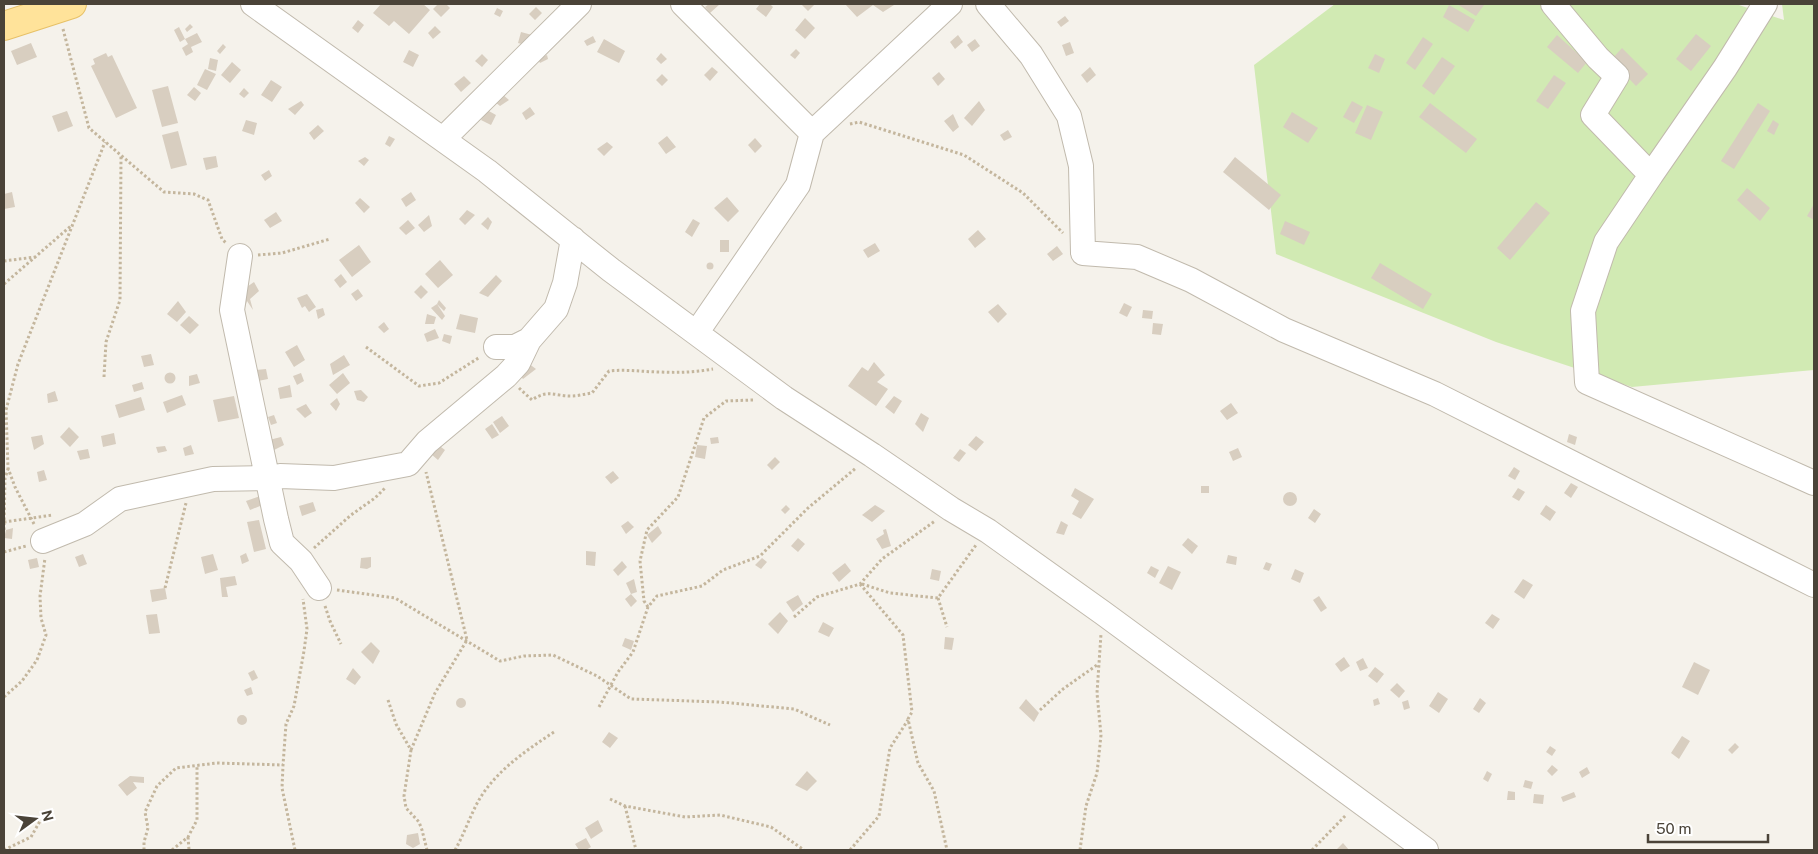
<svg xmlns="http://www.w3.org/2000/svg" width="1818" height="854" font-family="'Public Sans',sans-serif">
<style>
.green{fill:#d1eab3}
.building{fill:#d8cec0}
.lines{fill:none;stroke-linecap:round;stroke-linejoin:round}
.minor-casing{stroke:#c1baad;stroke-width:26}
.major-casing{stroke:#e7c167;stroke-width:30}
.path{stroke:#c4b69d;stroke-width:3;stroke-dasharray:2.5 2.5;stroke-linecap:butt}
.minor{stroke:#fff;stroke-width:24}
.major{stroke:#ffe39a;stroke-width:28}
</style>
<rect width="100%" height="100%" fill="#f5f2eb"/>
<!-- green -->
<path class="green" d="M1335,4H1736L1784,20L1782,4H1814V370L1632,387L1496,342L1276,254L1254,65Z"/>
<!-- building -->
<path class="building" d="M381,4H423L430,10L409,34L394,21L389,26L373,13Z
M438,4H446L450,8L441,17L433,9Z
M709,4H720L710,13L705,7Z
M760,4H770L773,7L766,17L756,9Z
M801,4H815L808,11Z
M845,4H872L873,5L857,17Z
M875,4H893L894,5L883,12L873,5Z
M1457,4H1482L1484,5L1476,16Z
M1449,5L1475,20L1468,32L1443,17Z
M536,7L542,13L535,20L529,14Z
M497,8L503,11L500,17L494,14Z
M1065,16L1069,21L1061,27L1057,22Z
M805,18L815,28L805,39L795,30Z
M358,20L364,25L358,33L352,28Z
M190,24L193,27L187,32L185,29Z
M435,26L441,32L433,39L428,33Z
M179,27L185,39L180,42L174,30Z
M521,32L532,35L529,46L518,43Z
M197,33L202,42L191,47L193,52L186,56L182,48L188,44L185,39Z
M1696,34L1711,46L1691,71L1676,59Z
M958,35L963,42L955,49L950,42Z
M1557,35L1587,62L1578,73L1547,47Z
M593,36L596,42L587,46L584,41Z
M1423,37L1433,44L1415,70L1406,63Z
M604,39L625,51L619,63L597,52Z
M975,39L980,46L972,52L967,45Z
M1070,42L1074,53L1066,56L1062,45Z
M31,43L37,57L17,65L11,51Z
M223,44L226,47L220,54L217,51Z
M1622,48L1648,74L1636,86L1611,60Z
M796,49L800,53L795,59L790,55Z
M409,50L419,55L413,67L403,62Z
M106,53L108,57L112,55L137,108L116,118L91,66L95,64L93,59Z
M661,53L667,59L661,64L656,59Z
M482,54L488,60L482,67L475,61Z
M1375,54L1385,59L1379,73L1368,68Z
M547,55L548,59L540,63L538,59Z
M1442,57L1455,66L1434,95L1422,86Z
M210,58L218,60L216,71L208,69Z
M232,62L241,70L230,83L221,75Z
M712,67L718,72L710,81L704,75Z
M1090,67L1096,75L1087,83L1081,75Z
M205,69L216,74L207,90L197,85Z
M939,72L945,79L938,86L932,78Z
M662,74L668,80L662,86L656,80Z
M1554,75L1566,83L1548,109L1536,101Z
M464,76L471,83L461,92L454,84Z
M271,80L282,87L272,102L261,95Z
M168,86L178,123L162,127L152,90Z
M194,87L201,93L195,101L187,95Z
M244,88L249,93L244,98L239,94Z
M502,94L509,100L500,106L495,102Z
M301,101L304,105L295,115L288,109Z
M979,101L985,110L972,126L964,118Z
M1352,101L1363,107L1354,123L1343,117Z
M1430,103L1477,139L1466,153L1419,117Z
M1758,103L1770,111L1734,169L1721,161Z
M1367,105L1383,112L1371,140L1355,133Z
M530,107L535,114L526,120L522,113Z
M487,110L496,115L491,125L481,120Z
M67,111L73,126L58,132L52,116Z
M1292,112L1318,128L1308,143L1283,127Z
M953,114L959,127L953,132L944,121Z
M246,120L257,123L254,135L242,131Z
M1773,120L1779,124L1774,135L1767,131Z
M318,125L324,131L314,140L309,133Z
M1008,130L1012,137L1004,141L1000,135Z
M178,131L187,165L171,169L162,135Z
M389,136L395,139L390,147L385,144Z
M667,136L676,147L666,154L658,143Z
M755,138L762,146L755,153L748,145Z
M607,142L613,147L604,156L597,149Z
M216,156L218,167L206,170L203,158Z
M365,157L369,160L364,166L358,161Z
M1235,157L1281,195L1269,210L1223,172Z
M269,170L272,176L265,181L261,175Z
M1747,188L1770,208L1760,221L1737,200Z
M12,192L15,207L4,209V194Z
M411,192L416,200L406,207L401,199Z
M727,197L739,211L728,222L714,208Z
M360,198L370,207L364,213L355,203Z
M1536,202L1550,213L1510,260L1497,248Z
M1814,204V220L1807,216Z
M467,210L475,215L465,225L459,219Z
M276,212L282,221L270,228L264,220Z
M429,215L432,226L424,232L418,225Z
M488,217L492,222L488,230L481,224Z
M693,219L700,223L692,237L685,232Z
M408,220L415,228L406,235L399,228Z
M1285,221L1310,232L1304,245L1280,234Z
M978,230L986,239L975,248L968,239Z
M720,240H729V252H720Z
M875,243L880,251L868,258L863,250Z
M359,245L371,262L352,277L339,260Z
M1057,246L1063,254L1053,261L1047,254Z
M440,260L453,275L438,288L425,274Z
M706.5 266a3.5 3.5 0 1 1 7 0a3.5 3.5 0 1 1-7 0Z
M1380,263L1432,294L1423,309L1371,278Z
M341,274L347,282L340,288L334,280Z
M496,275L502,281L488,297L479,293Z
M254,282L259,291L250,299L253,310L247,301L245,307L241,291Z
M421,285L428,292L421,299L414,292Z
M358,289L363,296L356,301L351,294Z
M307,294L316,307L309,312L305,306L302,308L297,298Z
M439,300L446,308L444,311L437,304Z
M178,301L186,312L177,322L167,314Z
M1124,303L1132,307L1127,317L1119,313Z
M437,304L445,316L442,320L431,308Z
M998,304L1007,314L998,323L988,312Z
M323,308L325,315L318,319L316,310Z
M1143,310L1153,311L1152,319L1142,318Z
M427,314L436,317L434,324H425Z
M460,314L478,318L475,333L456,329Z
M189,316L199,325L190,334L180,325Z
M384,322L389,329L384,333L378,327Z
M1153,323L1163,324L1161,335L1152,334Z
M435,329L439,338L427,342L424,334Z
M444,334L452,336L450,344L442,341Z
M297,345L305,360L294,367L285,352Z
M151,354L154,365L144,367L141,356Z
M344,355L350,365L333,375L330,364Z
M874,362L885,375L877,382L888,389L876,406L848,386L862,367L868,371Z
M528,363L536,369L523,379L517,372Z
M266,369L268,379L258,381L256,370Z
M164.5 378a5.5 5.5 0 1 1 11 0a5.5 5.5 0 1 1-11 0Z
M301,373L304,381L297,385L293,376Z
M343,373L350,383L337,394L329,385Z
M197,374L200,383L189,386V376Z
M142,382L144,389L134,392L132,385Z
M290,385L292,397L280,399L278,388Z
M361,390L368,397L364,402L357,400L354,391Z
M55,391L58,401L48,403L47,394Z
M182,395L186,405L167,413L163,402Z
M234,396L239,418L218,422L213,400Z
M894,396L902,401L894,414L885,407Z
M141,397L145,410L119,418L115,405Z
M337,398L340,404L336,411L330,404Z
M1231,403L1238,413L1227,420L1220,411Z
M306,404L312,413L305,418L296,409Z
M921,413L929,418L923,432L915,424Z
M274,415L277,423L271,425L268,417Z
M502,416L509,426L500,433L493,422Z
M492,424L499,435L492,439L485,429Z
M69,427L79,437L70,447L60,437Z
M114,433L116,444L103,447L101,436Z
M1569,434L1577,437L1575,445L1567,442Z
M42,435L44,444L34,450L31,437Z
M976,436L984,442L976,451L968,445Z
M281,437L284,445L272,451L269,440Z
M718,437L719,443L711,444L710,438Z
M437,444L445,450L438,460L431,454Z
M191,445L194,454L185,456L183,448Z
M697,445L707,446L705,459L695,457Z
M165,446L167,451L158,453L156,447Z
M1238,448L1242,457L1233,461L1229,452Z
M88,449L90,458L80,460L77,451Z
M960,449L966,453L959,462L953,458Z
M775,457L780,462L772,470L767,465Z
M1514,467L1520,471L1515,480L1508,476Z
M44,470L47,480L39,482L37,472Z
M613,471L619,478L611,484L605,477Z
M1571,483L1578,487L1571,498L1564,493Z
M1201,486H1209V493H1201Z
M1075,488L1094,499L1081,519L1072,514L1079,501L1071,496Z
M1518,488L1525,492L1519,501L1512,497Z
M1283 499a7 7 0 1 1 14 0a7 7 0 1 1-14 0Z
M260,496V506L250,510L246,501Z
M313,502L316,511L302,516L299,506Z
M786,505L790,509L785,514L781,510Z
M875,505L885,511L872,522L862,515Z
M1546,505L1556,512L1550,521L1540,514Z
M1314,509L1321,514L1315,523L1308,518Z
M259,520L266,549L254,552L247,522Z
M628,521L634,527L626,534L621,526Z
M1061,521L1068,525L1064,535L1056,533Z
M658,526L662,533L652,543L647,535Z
M13,528L12,539L4,538L6,530Z
M886,529L891,546L882,549L876,539L884,534L883,530Z
M798,538L805,544L798,552L791,546Z
M1188,538L1198,546L1192,554L1182,545Z
M586,551L596,552L595,566L586,565Z
M246,553L249,561L242,564L240,556Z
M83,554L87,564L79,567L75,557Z
M213,554L218,570L205,574L201,557Z
M1228,555L1237,557L1236,565L1226,563Z
M371,557V567L367,569L360,568L361,558Z
M37,558L39,567L30,569L28,560Z
M762,558L767,562L761,569L755,565Z
M622,561L627,567L618,576L613,570Z
M1266,562L1272,564L1269,571L1263,569Z
M845,563L851,571L839,582L832,573Z
M1151,566L1159,570L1155,578L1147,573Z
M1168,566L1181,572L1172,590L1159,583Z
M932,569L941,571L939,581L930,579Z
M1295,569L1304,573L1300,583L1291,579Z
M235,576L237,585L226,587L228,597H222L220,578Z
M634,579L637,592L631,594L626,583Z
M1523,579L1533,585L1524,599L1514,592Z
M165,588L167,599L152,602L150,590Z
M631,594L637,601L631,607L625,599Z
M798,595L803,604L793,612L786,602Z
M1319,596L1327,608L1321,612L1313,600Z
M780,612L788,621L778,634L768,624Z
M157,614L160,633L149,634L146,615Z
M1492,614L1500,619L1493,629L1485,623Z
M823,622L834,628L829,637L818,632Z
M945,637L954,638L952,650L944,649Z
M625,638L634,641L631,650L622,646Z
M371,642L380,651L373,664L361,652Z
M1344,657L1350,666L1341,672L1335,664Z
M1363,658L1368,668L1360,671L1356,662Z
M1694,662L1710,670L1698,695L1682,687Z
M1375,667L1384,674L1377,683L1368,676Z
M353,668L361,677L355,685L346,679Z
M254,670L258,678L252,681L248,673Z
M1397,683L1405,691L1399,698L1390,690Z
M251,687L253,694L247,696L244,690Z
M1438,692L1448,699L1439,713L1429,706Z
M1378,698L1380,704L1374,706L1373,700Z
M1480,698L1486,703L1479,713L1473,709Z
M456 703a5 5 0 1 1 10 0a5 5 0 1 1-10 0Z
M1026,699L1039,713L1034,722L1019,708Z
M1408,700L1410,708L1404,710L1402,702Z
M237 720a5 5 0 1 1 10 0a5 5 0 1 1-10 0Z
M609,732L618,738L610,748L602,742Z
M1682,736L1690,741L1679,759L1671,753Z
M1735,743L1739,747L1732,754L1728,750Z
M1550,746L1556,750L1552,756L1546,752Z
M1552,765L1558,770L1552,776L1547,771Z
M1587,767L1590,773L1582,778L1579,772Z
M807,771L817,781L807,791L795,785Z
M1487,771L1492,774L1488,782L1483,779Z
M130,776L144,777V783L133,782L137,788L127,796L118,785Z
M1525,780L1533,782L1531,789L1523,787Z
M1508,791L1515,792V800H1507Z
M1574,792L1576,797L1563,802L1561,797Z
M1534,794L1544,795L1543,804L1533,803Z
M598,820L603,831L591,839L585,828Z
M418,833L420,844L413,848L406,844L407,835Z
M586,838L591,847L586,850H579L575,844Z
M1343,843L1349,850L1337,849Z"/>
<g class="lines">
<defs>
<path id="minor" d="M253,4L487,171L611,270L784,398L872,455L951,509L988,531L1103,613L1426,850
M683,4L812,133
M988,4L1031,55L1069,116L1081,166L1083,253L1137,257L1191,280L1284,330L1435,394L1814,585
M1553,4L1598,58L1617,76L1593,115L1651,175L1606,242L1583,311L1587,382L1814,483
M443,139L579,4
M1651,175L1725,68L1765,4
M240,256L232,310L276,519L282,543L301,561L319,588
M697,332L798,185L812,133L950,4
M496,347H515L529,340L556,309L565,283L573,239
M43,541L85,524L120,499L213,479L267,478L280,476L334,478L408,464L427,442L506,376L518,363L529,340"/>
<path id="major" d="M4,26L72,4"/>
</defs>
<!-- minor casing -->
<use href="#minor" class="minor-casing"/>
<!-- major casing -->
<use href="#major" class="major-casing"/>
<!-- path -->
<path class="path" d="M63,29L89,128L164,192L194,194L208,200L222,239L226,243
M850,124L859,122L964,155L1023,193L1063,233
M258,255L282,253L330,239
M4,261L35,257
M4,284L72,225
M366,347L419,386L439,383L480,357
M104,377L106,342L120,300L121,156
M519,388L532,400C548,389 554,396 571,396C578,396 585,394 592,393L609,371C627,369 643,372 661,372C679,373 696,372 713,369
M4,522L53,515
M34,524L15,487L8,468L6,410L18,364L105,142
M4,530L5,478L8,469
M314,548L351,515L375,498L385,488
M4,552L26,546
M860,584L903,635L912,712L908,719L918,763L934,791L947,850
M862,584L890,593L938,598L976,545
M165,588L186,503
M337,590L395,598L500,661L524,656L553,655L597,676L631,699L720,702L794,709L830,725
M938,598L947,627
M325,606L330,621L341,644
M648,607L644,601L640,561L647,530L678,497L704,418L726,401L753,400
M794,617L817,597L860,584L882,559L935,521
M4,697L22,681L37,660L46,635L41,618L40,596L45,558
M388,700L396,724L411,750L404,796L406,808L419,822L422,830L427,850
M599,707L618,672L633,652L648,607L657,596L702,586L723,570L760,556L808,508L856,468
M1040,710L1063,689L1097,665
M411,750L435,693L467,640L426,472
M610,799L625,806L685,817L720,815L771,827L804,850
M625,806L636,850
M188,837L189,850
M4,850L31,837L40,821
M144,850V842L148,828L145,812L157,786L176,768L217,763L283,765
M172,850L188,837L197,820V765
M295,850L282,788L283,765L286,724L294,706L304,651L307,629L303,599
M455,850C465,833 471,812 482,795C500,768 527,750 554,732
M850,850L879,816L890,748L908,720
M1080,850L1086,806L1097,773L1101,735L1097,693L1101,634
M1312,850L1346,815"/>
<!-- minor -->
<use href="#minor" class="minor"/>
<!-- major -->
<use href="#major" class="major"/>
</g>
<!-- border -->
<rect width="1818" height="854" fill="none" stroke="#4a4338" stroke-width="10"/>
<!-- north arrow -->
<g transform="translate(35 819) rotate(75)" stroke="#ffffff" stroke-width="4" paint-order="stroke">
<path d="M0-4L9 19L0 12L-9 19Z" fill="#4a4338"/>
<text y="-8" font-size="14" font-weight="bold" text-anchor="middle" fill="#4a4338">N</text>
</g>
<!-- scale -->
<path d="M1648 834v8h120v-8" fill="none" stroke="#4a4338" stroke-width="2.5"/>
<text x="1656" y="834" font-size="15" fill="#4a4338" stroke="#ffffff" stroke-width="4" paint-order="stroke">50 m</text>
</svg>
